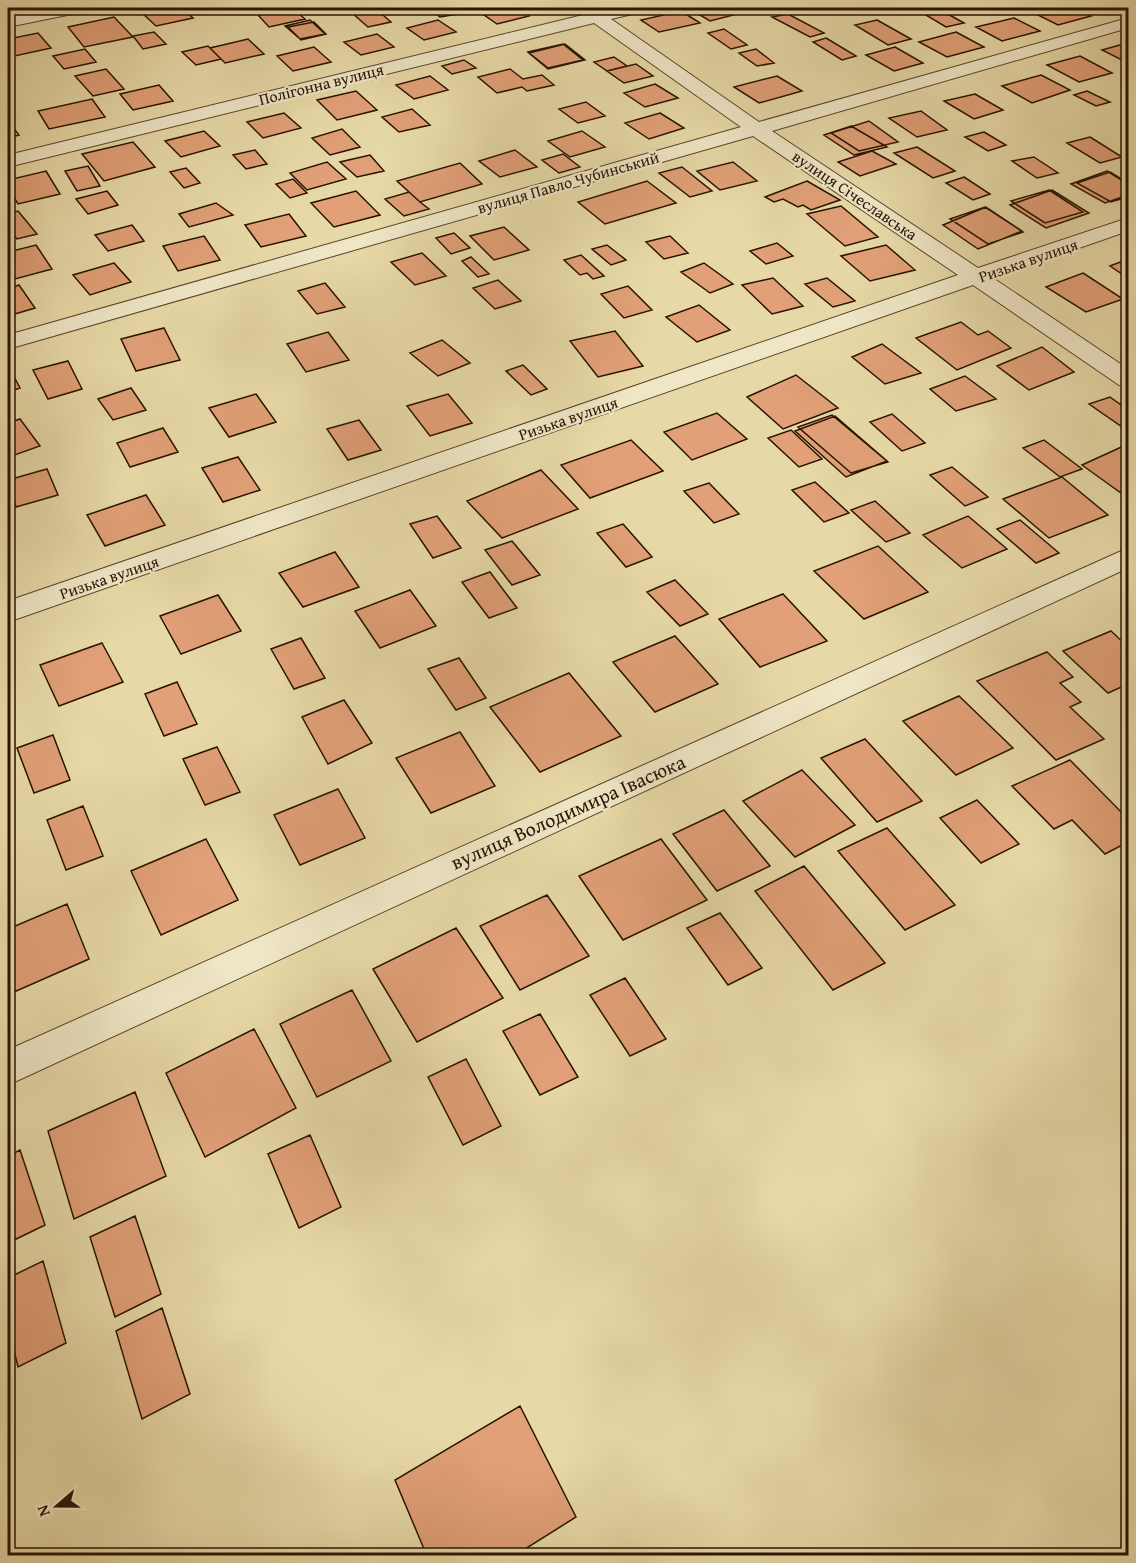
<svg xmlns="http://www.w3.org/2000/svg" width="1136" height="1563" font-family="'Gentium Book Plus',serif">
<style>
.building{fill:#e1a077;stroke:#281301;stroke-width:1.5}
.lines{fill:none;stroke-linecap:round;stroke-linejoin:round}
.street-casing{stroke:#58442a;stroke-width:2}
.street{fill:#efe6c6;fill-rule:evenodd}
.labels{text-anchor:middle;stroke-width:4.5;stroke-linejoin:round;paint-order:stroke}
.far-street-label{font-size:16px;fill:#281301;stroke:#efe6c6}
.street-label{font-size:20px;fill:#281301;stroke:#efe6c6}
</style>
<rect width="100%" height="100%" fill="#e7d9a7"/>
<filter id="stains"><feTurbulence type="fractalNoise" baseFrequency=".00333" numOctaves="4"/><feColorMatrix values="0 0 0 0 .2 0 0 0 0 .09 0 0 0 0 .02 0 0 0 .5 -.17"/></filter>
<radialGradient id="worn" r=".72"><stop offset=".6" stop-color="#630" stop-opacity="0"/><stop offset="1" stop-color="#630" stop-opacity=".3"/></radialGradient>
<!-- building -->
<path class="building" d="M160,8H182L193,18L156,26L141,12Z
M293,8L305,19L269,27L258,15Z
M375,8L391,22L368,27L352,13Z
M428,8H458L464,13L440,17Z
M486,8H517L529,16L497,24L477,10Z
M688,8H732L741,13L710,21Z
M937,8L964,23L946,27L919,11Z
M1038,8H1073L1091,16L1058,25L1028,10Z
M681,11L700,23L659,32L641,20Z
M788,14L824,33L810,37L772,17Z
M114,17L133,37L84,47L68,27Z
M1014,18L1040,31L1002,41L976,27Z
M310,20L325,34L300,39L285,26Z
M438,20L456,32L424,40L407,28Z
M877,20L911,39L888,45L855,25Z
M314,22L326,34L301,40L288,27Z
M724,29L747,45L731,49L708,33Z
M154,32L166,44L143,49L133,36Z
M956,32L984,47L947,57L919,42Z
M38,33L51,48L10,57L8,54V39Z
M377,34L394,47L361,55L344,42Z
M826,38L856,56L842,60L813,42Z
M248,39L264,54L225,63L210,48Z
M1127,43L1128,63L1102,50Z
M563,44L583,60L548,68L528,52Z
M565,44L585,60L548,69L529,53Z
M208,46L221,59L196,65L182,52Z
M314,47L331,62L293,71L277,56Z
M895,47L923,63L894,71L866,55Z
M85,49L96,62L64,69L53,56Z
M756,49L774,63L757,66L739,53Z
M1080,56L1112,73L1079,82L1047,65Z
M614,57L627,66L607,71L594,62Z
M464,60L476,68L452,74L442,66Z
M636,64L653,76L624,83L607,71Z
M106,69L124,89L93,96L75,76Z
M510,69L523,79L542,75L554,85L527,91L522,87L497,93L478,77Z
M1041,75L1070,90L1032,103L1002,86Z
M430,76L448,90L414,99L396,85Z
M777,76L802,91L759,103L734,87Z
M655,84L678,98L645,107L624,93Z
M159,85L173,101L133,110L120,94Z
M356,91L377,110L337,120L317,100Z
M1087,91L1110,102L1096,106L1074,95Z
M975,94L1003,110L974,119L944,101Z
M92,99L105,117L49,129L38,111Z
M586,102L605,116L578,123L559,109Z
M412,109L430,125L399,132L382,117Z
M921,111L947,130L917,137L889,118Z
M284,113L301,128L263,138L247,122Z
M660,113L684,128L649,139L625,123Z
M8,121L19,135L8,138Z
M869,121L898,142L859,151L831,133Z
M851,126L887,147L854,155L824,135Z
M342,129L360,147L330,155L312,138Z
M204,131L220,146L181,157L165,141Z
M582,131L605,147L570,157L548,141Z
M984,132L1006,145L988,151L965,137Z
M1090,137L1122,157L1100,163L1067,143Z
M133,142L155,167L104,181L82,154Z
M917,147L955,171L933,178L894,153Z
M255,150L267,164L246,169L233,155Z
M515,150L537,167L500,177L479,161Z
M872,151L896,164L860,176L838,162Z
M563,154L580,167L559,173L542,160Z
M370,155L384,171L357,177L340,162Z
M1034,157L1058,173L1037,178L1012,161Z
M327,162L346,179L307,190L290,173Z
M733,162L757,181L720,190L697,171Z
M460,163L482,184L420,202L397,181Z
M88,166L100,186L77,191L65,171Z
M682,167L712,191L690,197L659,173Z
M186,168L200,183L184,188L170,172Z
M46,171L60,194L18,204L8,187V180Z
M1107,171L1128,184V195L1105,203L1071,184Z
M1110,172L1128,183V197L1111,202L1077,183Z
M964,177L990,194L973,200L946,183Z
M293,179L307,193L290,198L276,184Z
M647,181L676,203L605,224L578,202Z
M807,181L840,200L811,210L803,205L798,207L783,199L774,202L765,197Z
M1049,190L1083,212L1045,223L1011,201Z
M1052,190L1089,213L1046,228L1010,205Z
M107,191L118,205L88,214L76,199Z
M356,191L380,215L334,227L311,203Z
M409,192L420,202L429,209L404,216L385,199Z
M216,203L233,215L189,227L179,214Z
M841,206L878,237L845,246L807,214Z
M985,207L1023,232L988,244L950,219Z
M986,207L1022,231L978,249L943,225Z
M18,211L37,234L17,239L11,232L8,233V214Z
M289,214L306,236L261,247L245,225Z
M132,225L144,241L108,251L95,235Z
M504,227L529,250L494,260L470,236Z
M454,233L470,248L451,254L436,238Z
M204,236L220,260L178,271L163,246Z
M670,236L688,253L664,259L646,242Z
M777,243L793,256L766,264L750,251Z
M36,245L52,269L15,279L8,267V252Z
M607,245L626,260L611,265L592,249Z
M886,245L915,270L870,281L841,256Z
M422,253L446,276L415,285L391,262Z
M581,255L604,276L593,279L587,273L580,275L564,260Z
M471,257L489,274L478,277L462,261Z
M1128,259V278L1110,266Z
M114,263L131,282L90,295L73,275Z
M704,263L733,284L710,293L681,272Z
M1083,273L1123,299L1086,312L1046,287Z
M773,278L803,306L772,314L742,285Z
M827,278L855,301L833,307L805,284Z
M498,280L521,301L495,309L473,288Z
M325,283L345,307L317,314L298,291Z
M19,285L35,308L8,316V289Z
M628,286L652,310L624,318L601,294Z
M699,305L730,330L697,342L666,317Z
M961,322L978,335L988,331L1011,348L957,370L916,338Z
M164,328L180,360L136,371L121,339Z
M615,331L643,366L598,377L570,341Z
M328,332L349,360L306,372L287,344Z
M442,340L470,363L438,376L410,353Z
M882,344L921,373L885,384L852,357Z
M1042,347L1074,372L1029,390L997,366Z
M68,361L82,389L48,399L33,370Z
M8,365L20,388L8,392Z
M523,365L547,389L531,395L506,371Z
M796,375L838,408L783,429L747,397Z
M965,376L996,399L956,411L930,389Z
M131,388L146,410L113,420L98,399Z
M256,394L276,422L229,437L209,408Z
M448,394L472,423L430,436L407,406Z
M1110,397L1128,410V431L1089,404Z
M717,413L747,439L692,460L664,432Z
M892,414L925,443L902,451L870,422Z
M832,415L888,462L851,473L798,427Z
M835,416L887,461L846,477L795,431Z
M20,419L40,446L9,457L8,423Z
M359,420L381,450L348,460L327,429Z
M163,428L178,452L130,467L117,443Z
M791,430L822,459L799,467L768,438Z
M631,440L663,471L590,498L561,465Z
M1044,440L1082,469L1060,477L1023,448Z
M1128,444V498L1082,465Z
M238,457L260,490L223,502L202,468Z
M952,467L988,497L965,506L930,475Z
M47,469L58,495L16,507L8,480Z
M541,470L578,509L502,538L467,501Z
M1062,477L1108,515L1049,538L1003,499Z
M815,482L849,513L824,522L792,490Z
M709,483L739,514L714,523L684,491Z
M146,495L165,525L105,546L87,515Z
M875,501L910,533L886,542L851,510Z
M437,516L461,548L433,558L410,524Z
M968,516L1007,549L962,568L923,535Z
M1020,520L1059,553L1036,563L997,529Z
M623,524L652,557L626,567L597,533Z
M512,541L540,575L512,585L485,550Z
M878,546L928,592L864,619L814,571Z
M335,552L359,587L303,607L279,573Z
M490,572L517,608L489,618L462,582Z
M675,580L708,614L680,626L647,592Z
M410,590L436,626L380,648L355,611Z
M783,594L827,641L760,667L719,619Z
M218,595L241,631L181,654L160,616Z
M1111,631L1128,647V684L1108,693L1063,651Z
M675,636L718,684L655,712L613,662Z
M301,638L325,678L294,689L271,649Z
M102,643L123,682L59,706L40,665Z
M1047,652L1073,677L1060,683L1081,702L1070,707L1104,739L1056,760L977,681Z
M459,658L486,698L456,710L428,669Z
M569,673L621,736L540,772L490,707Z
M177,682L197,724L164,736L145,694Z
M959,696L1013,748L956,775L903,721Z
M344,700L372,743L328,764L302,717Z
M460,732L495,786L431,813L396,758Z
M53,735L70,780L34,793L17,748Z
M865,739L922,801L877,822L821,758Z
M217,747L240,792L205,805L183,759Z
M1070,760L1128,819V842L1105,854L1072,820L1054,829L1012,786Z
M802,770L855,825L795,857L743,801Z
M338,789L365,838L300,865L274,815Z
M977,800L1019,844L981,863L940,818Z
M83,806L103,856L66,870L47,820Z
M724,810L770,866L717,891L673,834Z
M887,828L955,905L905,930L838,851Z
M206,839L238,900L161,935L131,871Z
M661,839L707,900L623,940L579,876Z
M804,866L885,963L833,990L755,891Z
M547,895L589,956L520,990L480,926Z
M67,904L89,959L14,992L8,976V929Z
M720,913L762,968L728,985L687,928Z
M456,928L503,998L417,1042L373,969Z
M625,978L666,1039L630,1056L590,995Z
M352,990L391,1061L317,1097L280,1024Z
M540,1014L578,1077L540,1095L503,1031Z
M254,1029L296,1108L205,1157L166,1073Z
M466,1059L501,1126L463,1145L428,1077Z
M135,1092L166,1176L74,1219L48,1131Z
M310,1135L341,1207L299,1228L268,1154Z
M20,1150L45,1225L8,1243V1156Z
M135,1216L161,1294L115,1317L90,1237Z
M43,1261L66,1343L18,1367L8,1326V1278Z
M162,1308L190,1394L142,1419L116,1331Z
M520,1406L576,1517L514,1556H427L395,1480Z"/>
<g class="lines">
<defs>
<path id="street" d="M54,8H85L77,13L8,27V17Z
M576,8H594L600,11L616,8H643L641,12L611,19L759,122L1128,18V28L772,131L978,268L1128,218V231L993,278L1128,369V387L1119,385L973,285L8,622V601L958,275L753,136L8,349V335L741,127L594,23L8,167V155L583,15Z
M1128,548V568L8,1085V1050Z"/>
</defs>
<!-- street casing -->
<use href="#street" class="street-casing"/>
<!-- street -->
<use href="#street" class="street"/>
</g>
<g class="labels">
<!-- far-street labels -->
<g class="far-street-label">
<text transform="translate(321 84) rotate(-14)" y="6">Полігонна вулиця</text>
<text transform="translate(568 182) rotate(-16)" y="6">вулиця Павло Чубинський</text>
<text transform="translate(855 195) rotate(34)" y="6">вулиця Січеславська</text>
<text transform="translate(1028 260) rotate(-19)" y="6">Ризька вулиця</text>
<text transform="translate(568 418) rotate(-19)" y="6">Ризька вулиця</text>
<text transform="translate(109 577) rotate(-19)" y="6">Ризька вулиця</text>
</g>
<!-- street labels -->
<g class="street-label">
<text transform="translate(568 812) rotate(-24)" y="7">вулиця Володимира Івасюка</text>
</g>
</g>
<!-- margin -->
<rect width="1136" height="1563" fill="none" stroke="#e7d9a7" stroke-width="30"/>
<rect x="9" y="9" width="1118" height="1545" fill="none" stroke="#281301" stroke-width="3"/>
<rect x="15" y="15" width="1106" height="1533" fill="none" stroke="#281301" stroke-width="1.5"/>
<!-- north arrow -->
<g transform="translate(57 1506) rotate(250)" stroke="#efe6c6" stroke-width="4.5" paint-order="stroke">
<path d="M0-4.5L10 22L0 15L-10 22Z" fill="#281301"/>
<text y="-9" font-size="16" font-weight="bold" text-anchor="middle" fill="#281301">N</text>
</g>
<rect width="100%" height="100%" filter="url(#stains)"/>
<rect width="100%" height="100%" fill="url(#worn)"/>
</svg>
